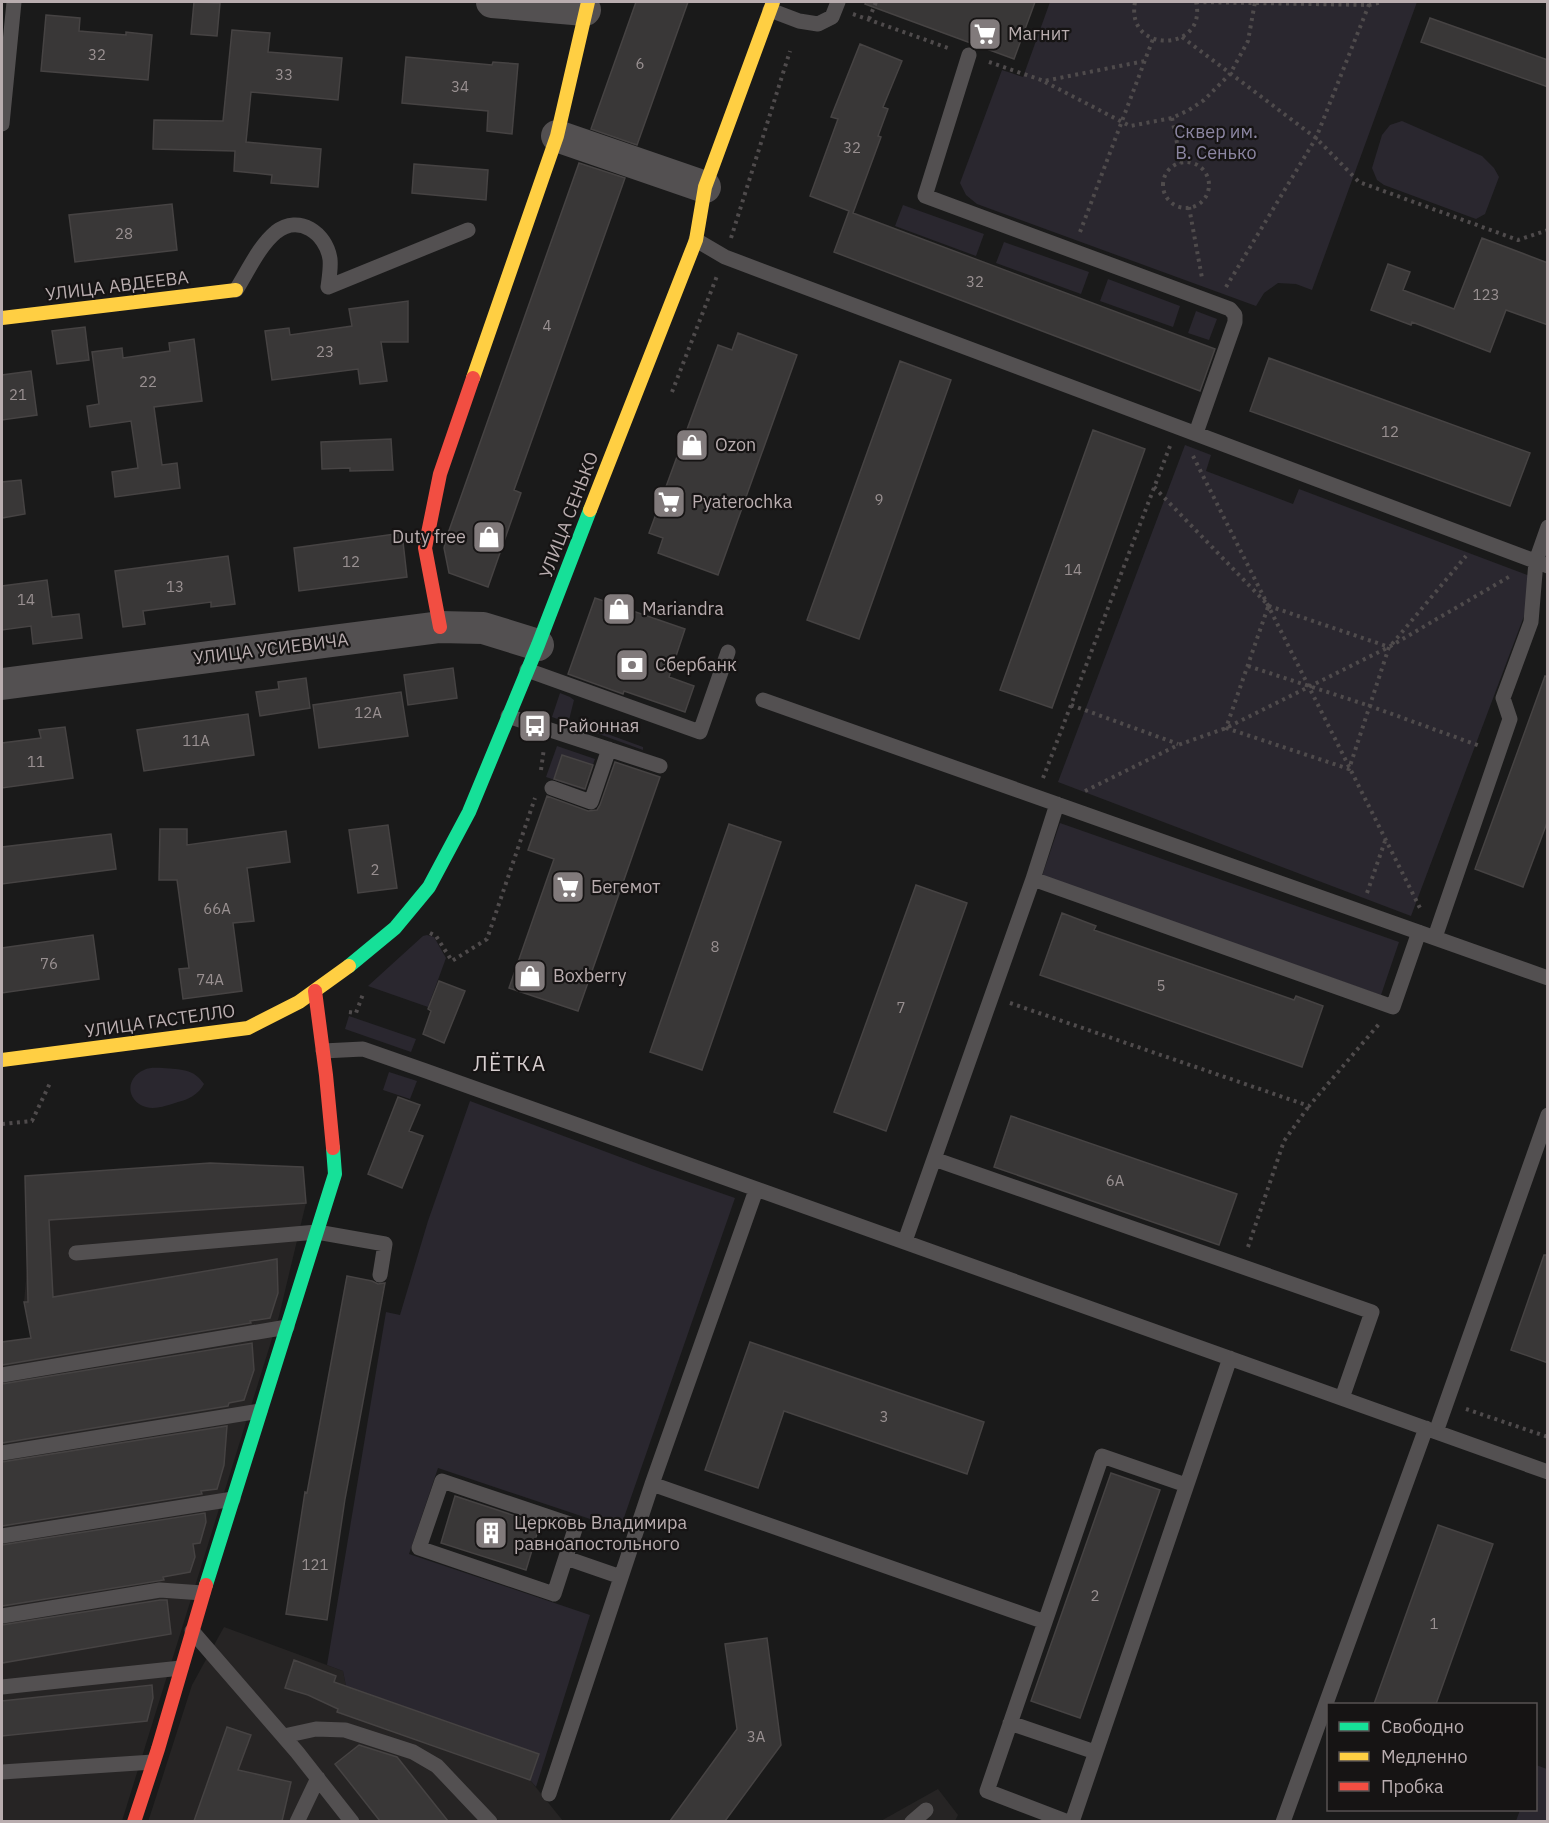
<svg xmlns="http://www.w3.org/2000/svg" width="1549" height="1823" font-family="'IBM Plex Sans',sans-serif">
<style>
.built{fill:#262424}
.green{fill:#2a272f}
.building{fill:#393737;stroke:#464343;stroke-width:1.5}
.lines{fill:none;stroke-linecap:round;stroke-linejoin:round}
.path{stroke:#4f4b4c;stroke-width:4;stroke-dasharray:3 4.5;stroke-linecap:butt}
.lane{stroke:#535051;stroke-width:15}
.street{stroke:#535051;stroke-width:32}
.fast{stroke:#16e098;stroke-width:14}
.slow{stroke:#ffcf43;stroke-width:14}
.jam{stroke:#f24e42;stroke-width:14}
.labels{text-anchor:middle;stroke-width:4.5;stroke-linejoin:round;paint-order:stroke}
.number-label{font-size:15px;fill:#999091}
.poi-label{font-size:18px;fill:#b9adaf;stroke:#161414;text-anchor:start}
.park-label{font-size:18px;fill:#8c86a2;stroke:#161414}
.street-label{font-size:18px;fill:#b9adaf;stroke:#161414}
.quarter-label{font-size:21px;letter-spacing:1.5px;fill:#d6cdce;stroke:#161414}
</style>
<rect width="100%" height="100%" fill="#1a1a1a"/>
<!-- built -->
<path class="built" d="M210,1163L303,1167L306,1203L279,1316L122,1821H2V1342L31,1338L24,1302L27,1270L25,1176Z
M224,1627L343,1671L346,1686L539,1754L530,1780L563,1821L148,1822L192,1685Z
M938,1789L958,1815L955,1821L879,1822Z"/>
<!-- green -->
<path class="green" d="M1050,2H1417L1312,290L1296,284L1278,283L1264,293L1256,306L977,204L966,195L960,183L1002,70L1023,77Z
M1402,121L1482,156L1494,168L1499,177L1485,214L1476,219L1384,185L1377,180L1372,168L1382,135L1390,125Z
M903,205L984,234L976,256L895,226Z
M1004,242L1089,272L1081,294L996,263Z
M1108,279L1180,306L1173,327L1100,301Z
M1196,311L1217,319L1209,340L1188,333Z
M1185,445L1211,455L1206,471L1293,504L1299,489L1538,579L1411,916L1058,782Z
M560,693L570,697L574,700L569,720L643,747V750L552,717Z
M557,746L595,759L584,790L546,777Z
M1060,823L1399,942L1381,995L1042,876Z
M427,935L434,937L446,958L428,1007L368,986L423,936Z
M349,1016L416,1039L411,1052L345,1029Z
M163,1068C181,1070 193,1068 204,1084C199,1094 188,1100 178,1102C168,1105 156,1110 146,1107C126,1101 125,1078 144,1070C150,1067 157,1068 163,1068Z
M389,1072L417,1081L410,1099L383,1090Z
M470,1101L652,1169L735,1198L620,1529L438,1468L409,1554L590,1615L536,1787L530,1780L539,1754L346,1686L343,1671L327,1665L386,1312L400,1315L428,1221Z
M1536,1765L1547,1769V1821H1516L1520,1810H1536Z"/>
<!-- building -->
<path class="building" d="M194,2L220,3L217,36L191,34Z
M636,2H688L637,145L591,129Z
M866,2H1035L1014,59L865,4Z
M46,15L80,18L79,31L126,35V32L152,35L148,80L41,71Z
M1430,18L1548,60V87L1421,42Z
M232,30L270,33L268,52L342,58L338,100L251,92L246,142L321,149L318,187L271,183L272,175L234,171L235,151L153,149L154,120L223,121Z
M860,44L902,61L883,107L888,109L878,136L881,137L853,213L1215,349L1200,391L834,252L849,211L810,196L838,119L831,117Z
M406,57L492,65L493,62L518,64L512,134L487,131L488,111L402,103Z
M579,163L625,178L514,490L521,493L488,587L449,573L444,548L446,539Z
M414,164L488,170L486,200L412,193Z
M172,204L177,250L75,262L69,215Z
M1482,238L1548,263V325L1506,310L1490,352L1412,322L1411,325L1371,310L1388,264L1410,272L1403,290L1454,309Z
M408,301V342H381L387,381L360,384L358,369L272,380L265,331L289,328L290,335L352,326L349,309Z
M85,327L89,360L57,364L52,331Z
M738,333L797,355L718,575L658,553L663,538L649,533L718,345L732,350Z
M194,339L202,401L154,407L162,465L177,463L180,488L115,497L112,472L138,468L131,421L90,427L87,406L99,404L92,352L122,348L123,358L170,351L169,343Z
M1269,358L1530,453L1510,506L1250,411Z
M900,361L951,380L859,639L807,620Z
M31,371L37,415L2,420V375Z
M1093,430L1145,449L1052,708L1000,690Z
M391,439L393,470L350,471V468L322,469L321,442Z
M21,480L25,514L2,518V482Z
M402,533L407,577L299,591L294,548Z
M228,556L235,604L211,607V602L143,611L145,624L123,627L115,571Z
M47,580L52,617L79,614L82,638L33,644L31,626L2,630V586Z
M595,598L685,629L669,677L694,686L685,712L624,691L623,694L568,674Z
M453,668L457,698L408,705L404,675Z
M1545,676L1548,677V820L1523,887L1475,869Z
M306,678L310,708L260,716L256,692L279,689L278,682Z
M401,692L408,736L319,748L313,705Z
M248,714L254,755L144,771L137,730Z
M65,727L73,778L2,788V743L41,738L39,730Z
M562,755L593,765L585,789L554,779Z
M615,762L660,777L578,1011L509,988L554,859L528,850L547,796L588,811L597,810L600,805Z
M729,824L781,842L702,1070L650,1052Z
M388,825L397,888L358,893L349,830Z
M160,829H187V845L286,831L290,862L247,868L254,921L233,923L242,991L183,999L179,969L189,968L177,880H159Z
M111,834L116,869L2,884V847Z
M916,885L967,903L886,1131L834,1112Z
M1062,913L1096,926L1094,930L1294,1000L1296,996L1323,1006L1302,1067L1040,975Z
M93,935L99,979L2,993V948Z
M439,981L465,991L444,1043L423,1034L431,1011L428,1009Z
M398,1097L420,1105L409,1131L423,1136L402,1188L368,1174Z
M1011,1116L1237,1194L1219,1245L994,1167Z
M210,1163L303,1167L306,1203L49,1220L53,1297L277,1259L278,1293L270,1318L250,1321L251,1323L2,1365V1342L31,1338L24,1302H28L25,1176Z
M1544,1255H1548V1363L1511,1350Z
M347,1276L372,1281L378,1284L385,1283L345,1499L327,1620L286,1614L305,1492L307,1493Z
M750,1342L984,1422L967,1474L784,1411L758,1488L705,1470Z
M252,1343L254,1370L244,1400L229,1403L228,1406L2,1443V1384Z
M227,1426L224,1465L217,1489L201,1491L202,1494L2,1526V1462Z
M1111,1473L1160,1490L1080,1718L1031,1701Z
M455,1496L540,1524L526,1570L441,1543Z
M205,1513L206,1522L200,1543L193,1544L195,1557L190,1572L163,1577L164,1580L2,1606V1545Z
M1438,1525L1493,1544L1436,1704H1374Z
M160,1600H167L171,1634L2,1663V1625Z
M767,1638L781,1745L725,1821H670L737,1729L725,1644Z
M294,1660L336,1676L334,1682L539,1754L530,1780L337,1712L338,1709L308,1695L285,1688Z
M152,1685L153,1698L147,1721L2,1736V1701Z
M227,1727L251,1735L238,1770L291,1782L282,1821H194Z
M359,1745L397,1757L448,1821H380L335,1764Z"/>
<g class="lines">
<!-- path -->
<path class="path" d="M1135,2C1125,55 1208,52 1196,2
M1196,2L1369,5L1382,2
M853,14L951,49
M869,19L876,2
M1182,37L1316,138L1359,182L1518,240L1548,230
M989,62L1044,81L1145,61
M1045,82L1130,126L1172,118L1189,110L1204,100L1230,74L1248,41L1255,2
M1172,118L1181,163
M1163 185a23 23 0 1 1 46 0a23 23 0 1 1-46 0Z
M1189,207L1202,278
M1080,232L1153,39
M731,238L790,51
M1226,287L1316,138L1370,2
M672,392L717,276
M1193,456L1421,910
M1154,487L1269,606L1389,647L1349,769L1226,728L1268,607
M1392,644L1466,556
M1248,666L1370,706L1480,746
M1071,705L1178,744
M541,770L544,748
M1043,778L1170,446
M1085,791L1178,745L1226,728L1389,647L1512,575
M1367,893L1385,841
M430,933L436,936L452,961L487,939L535,798
M1010,1003L1309,1106L1379,1024
M349,1012L356,1013L363,994
M2,1124L32,1121L50,1083
M1248,1247L1284,1141L1309,1106
M1466,1409L1548,1437"/>
<!-- lane -->
<path class="lane" d="M770,10L799,21L818,24L832,17L838,2
M969,55L925,196L1230,309L1235,315V322L1196,433
M2,124L14,2
M696,240L725,257L1548,566
M236,290C248,271 259,246 276,232C299,214 326,233 330,259C331,268 329,279 328,287L468,230
M527,670L700,732L728,652
M763,700L1548,978
M508,716L660,766
M552,788L591,802L609,749
M1057,804L1033,879L1393,1007L1419,932
M1435,937L1510,719L1503,698L1531,622L1536,561L1548,527
M323,1051L363,1049L426,1071L1548,1472
M934,1159L1372,1312L1342,1398
M905,1241L1033,879
M76,1253L317,1232L385,1244L380,1275
M2,1375L287,1327
M1436,1432L1548,1115
M2,1453L260,1411
M442,1481L576,1526L554,1594L419,1548Z
M652,1484L1045,1622
M2,1536L233,1499
M566,1558L621,1577
M2,1616L160,1590L203,1593
M192,1631L297,1752L352,1822
M2,1687L181,1668
M1010,1723L1095,1752
M284,1736L316,1729L345,1730L413,1752L437,1766L490,1822
M2,1772L153,1762
M549,1794L652,1484L756,1190
M297,1822L318,1778
M912,1822L926,1810
M1068,1822L987,1791L1102,1456L1186,1485
M1072,1822L1230,1358
M1283,1822L1426,1428"/>
<!-- street -->
<path class="street" d="M492,2L585,10
M557,136L705,187
M2,684L440,627L483,628L538,645"/>
<!-- fast -->
<path class="fast" d="M349,966L395,928L429,887L469,812L538,645L590,510
M206,1585L335,1174L333,1148"/>
<!-- slow -->
<path class="slow" d="M2,318L236,290
M473,378L557,136L588,2
M590,510L696,240L705,187L773,2
M2,1060L248,1028L299,1002L349,966"/>
<!-- jam -->
<path class="jam" d="M440,627L425,548L440,474L473,378
M315,991L326,1075L333,1148
M134,1822L158,1749L206,1585"/>
</g>
<!-- icons -->
<defs>
<symbol id="supermarket-square" viewBox="-11 -11 22 22"><rect x="-9" y="-9" width="18" height="18" rx="4" fill="#817a7b" stroke="#161414"/><path d="M-6-5.5h2.5l.6 2H6L4.5 2H-2.5L-4.4-4H-6ZM-1.5 3.2a1.3 1.3 0 1 0 .1 0ZM3 3.2a1.3 1.3 0 1 0 .1 0Z" fill="#fff"/></symbol>
<symbol id="shop-square" viewBox="-11 -11 22 22"><rect x="-9" y="-9" width="18" height="18" rx="4" fill="#817a7b" stroke="#161414"/><path d="M-5-2.5h2.3a2.7 3.5 0 0 1 5.4 0H5L5.5 6h-11ZM-1.5-2.5h3a1.5 2.3 0 0 0-3 0Z" fill="#fff"/></symbol>
<symbol id="bank-square" viewBox="-11 -11 22 22"><rect x="-9" y="-9" width="18" height="18" rx="4" fill="#817a7b" stroke="#161414"/><path d="M-6-4H6V4H-6ZM0-2.3a2.3 2.3 0 1 0 0 4.6a2.3 2.3 0 1 0 0-4.6Z" fill="#fff"/></symbol>
<symbol id="bus-square" viewBox="-11 -11 22 22"><rect x="-9" y="-9" width="18" height="18" rx="4" fill="#817a7b" stroke="#161414"/><path d="M-5-6H5V4H4V6H2V4H-2V6H-4V4H-5ZM-3.5-4V0h7V-4ZM-3.5 1.2v1.5H-2V1.2ZM2 1.2v1.5H3.5V1.2Z" fill="#fff"/></symbol>
<symbol id="building-square" viewBox="-11 -11 22 22"><rect x="-9" y="-9" width="18" height="18" rx="4" fill="#817a7b" stroke="#161414"/><path d="M-4-6H4V6H1V3H-1V6H-4ZM-2.5-4.3h1.7v1.8h-1.7ZM.8-4.3h1.7v1.8H.8ZM-2.5-1h1.7V.8h-1.7ZM.8-1h1.7V.8H.8Z" fill="#fff"/></symbol>
</defs>
<g fill-rule="evenodd">
<use href="#supermarket-square" x="966" y="15" width="38" height="38"/>
<use href="#shop-square" x="673" y="426" width="38" height="38"/>
<use href="#supermarket-square" x="650" y="483" width="38" height="38"/>
<use href="#shop-square" x="470" y="518" width="38" height="38"/>
<use href="#shop-square" x="600" y="590" width="38" height="38"/>
<use href="#bank-square" x="613" y="646" width="38" height="38"/>
<use href="#bus-square" x="516" y="707" width="38" height="38"/>
<use href="#supermarket-square" x="549" y="868" width="38" height="38"/>
<use href="#shop-square" x="511" y="957" width="38" height="38"/>
<use href="#building-square" x="472" y="1514" width="38" height="38"/>
</g>
<g class="labels">
<!-- number labels -->
<g class="number-label">
<text x="97" y="60">32</text>
<text x="640" y="69">6</text>
<text x="284" y="80">33</text>
<text x="460" y="92">34</text>
<text x="852" y="153">32</text>
<text x="124" y="239">28</text>
<text x="975" y="287">32</text>
<text x="1486" y="300">123</text>
<text x="547" y="331">4</text>
<text x="325" y="357">23</text>
<text x="148" y="387">22</text>
<text x="18" y="400">21</text>
<text x="1390" y="437">12</text>
<text x="879" y="505">9</text>
<text x="351" y="567">12</text>
<text x="1073" y="575">14</text>
<text x="175" y="592">13</text>
<text x="26" y="605">14</text>
<text x="368" y="718">12А</text>
<text x="196" y="746">11А</text>
<text x="36" y="767">11</text>
<text x="375" y="875">2</text>
<text x="217" y="914">66А</text>
<text x="715" y="952">8</text>
<text x="49" y="969">76</text>
<text x="210" y="985">74А</text>
<text x="1161" y="991">5</text>
<text x="901" y="1013">7</text>
<text x="1115" y="1186">6А</text>
<text x="884" y="1422">3</text>
<text x="315" y="1570">121</text>
<text x="1095" y="1601">2</text>
<text x="1434" y="1629">1</text>
<text x="756" y="1742">3А</text>
</g>
<!-- poi labels -->
<g class="poi-label">
<text x="1008" y="40">Магнит</text>
<text x="715" y="451">Ozon</text>
<text x="692" y="508">Pyaterochka</text>
<text x="466" y="543" text-anchor="end">Duty free</text>
<text x="642" y="615">Mariandra</text>
<text x="655" y="671">Сбербанк</text>
<text x="558" y="732">Районная</text>
<text x="591" y="893">Бегемот</text>
<text x="553" y="982">Boxberry</text>
<text x="514" y="1529">Церковь Владимира<tspan x="514" dy="21">равноапостольного</tspan></text>
</g>
<!-- park labels -->
<g class="park-label">
<text x="1216" y="138">Сквер им.<tspan x="1216" dy="21">В. Сенько</tspan></text>
</g>
<!-- street labels -->
<g class="street-label">
<text transform="translate(117 286) rotate(-7)" y="6">УЛИЦА АВДЕЕВА</text>
<text transform="translate(569 515) rotate(-69)" y="6">УЛИЦА СЕНЬКО</text>
<text transform="translate(271 649) rotate(-7)" y="6">УЛИЦА УСИЕВИЧА</text>
<text transform="translate(160 1021) rotate(-8)" y="6">УЛИЦА ГАСТЕЛЛО</text>
</g>
<!-- quarter labels -->
<g class="quarter-label">
<text x="510" y="1071">ЛЁТКА</text>
</g>
</g>
<!-- border -->
<rect width="1549" height="1823" fill="none" stroke="#b9adaf" stroke-width="6"/>
<!-- legend -->
<rect x="1327" y="1703" width="210" height="108" fill="#161414" stroke="#575152" stroke-width="1.5"/>
<rect x="1339" y="1722" width="30" height="9" fill="#16e098" stroke="#575152" stroke-width="1.5"/>
<text x="1381" y="1733" font-size="18" fill="#b9adaf">Свободно</text>
<rect x="1339" y="1752" width="30" height="9" fill="#ffcf43" stroke="#575152" stroke-width="1.5"/>
<text x="1381" y="1763" font-size="18" fill="#b9adaf">Медленно</text>
<rect x="1339" y="1782" width="30" height="9" fill="#f24e42" stroke="#575152" stroke-width="1.5"/>
<text x="1381" y="1793" font-size="18" fill="#b9adaf">Пробка</text>
</svg>
